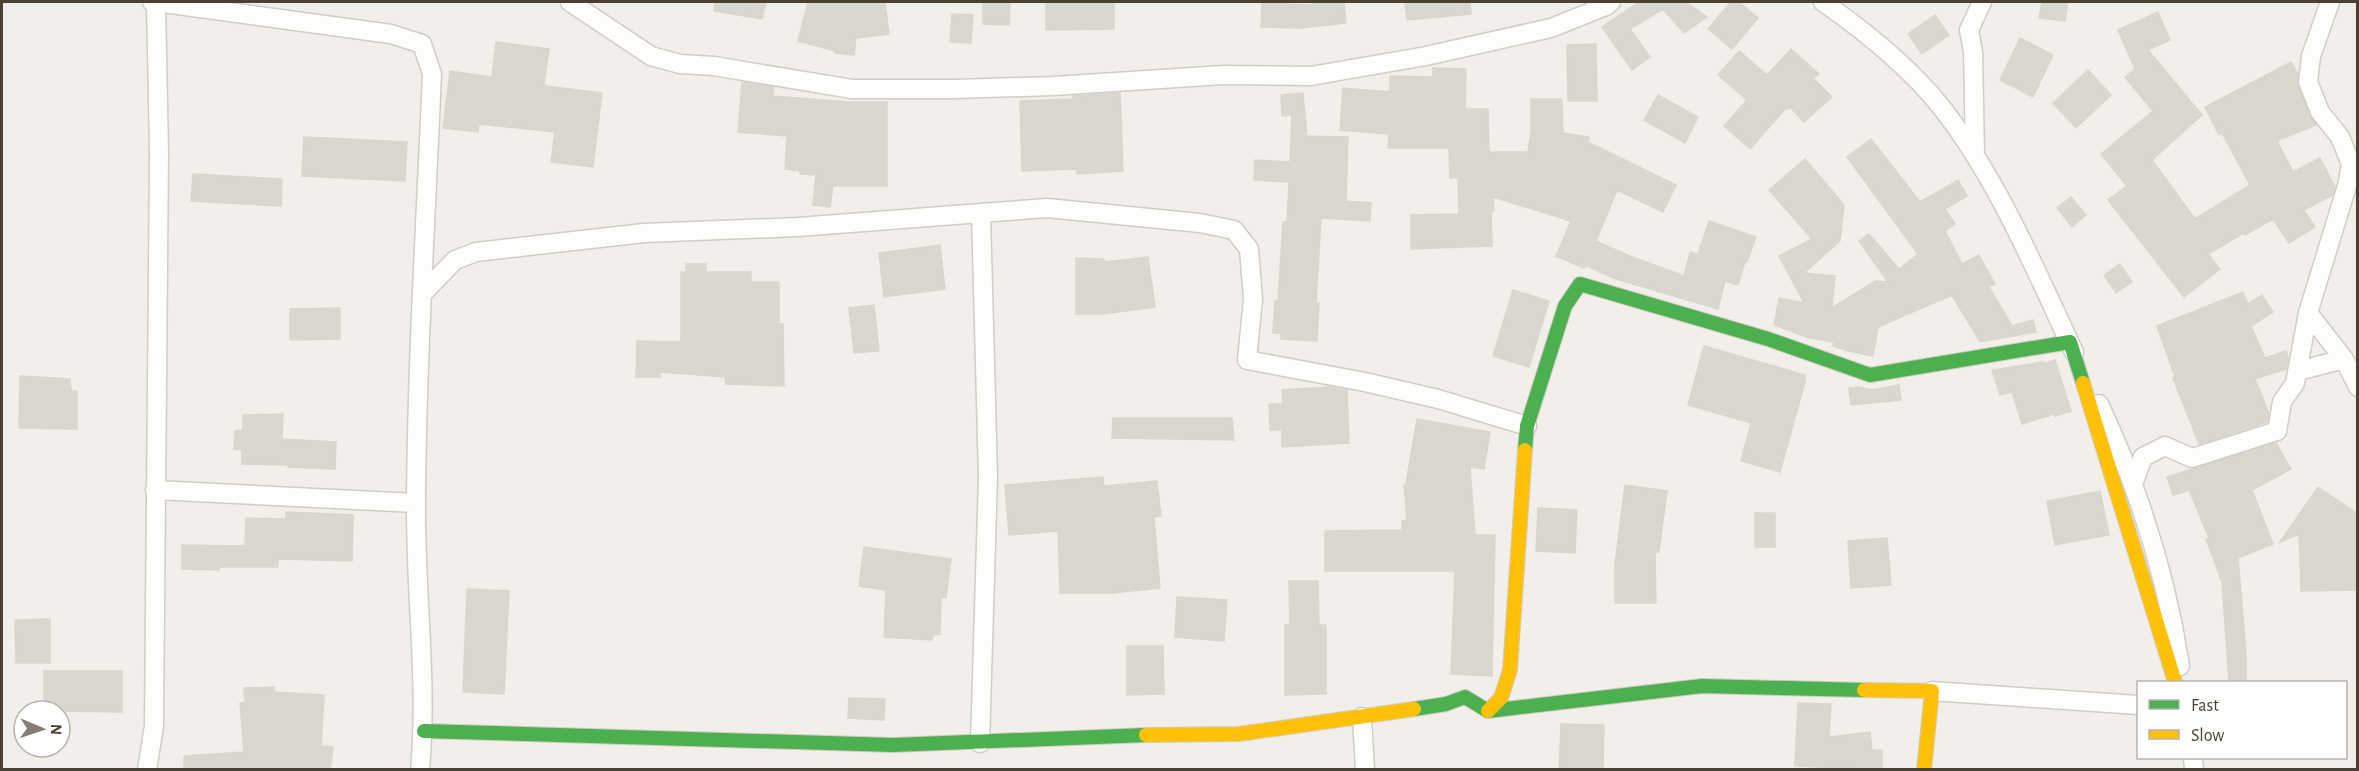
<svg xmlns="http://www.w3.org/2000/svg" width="2359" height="771" font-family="'Alegreya Sans',sans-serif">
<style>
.building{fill:#dad6d0;stroke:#dad6cf;stroke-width:1.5}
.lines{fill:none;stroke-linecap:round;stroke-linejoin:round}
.street-casing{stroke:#d0cdc7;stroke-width:21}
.fast-casing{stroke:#d1ccc0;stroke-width:16}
.slow-casing{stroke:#d1ccc0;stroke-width:16}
.street{stroke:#fdfdfc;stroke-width:18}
.fast{stroke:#4caf50;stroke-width:14}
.slow{stroke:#ffc107;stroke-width:14}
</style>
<rect width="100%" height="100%" fill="#f2efea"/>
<!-- building -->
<path class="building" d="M715,2H766L762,19L714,11Z
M808,2H885L889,34L856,38L854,55L835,53V51L798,41Z
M983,2H1010L1009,25L983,24Z
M1046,2H1114V29L1046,30Z
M1313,2H1344L1346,23L1300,28L1261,27L1262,3L1313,5Z
M1405,2H1470L1471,14L1407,20Z
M1639,2H1686L1707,17L1684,33L1663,9L1630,29L1650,57L1632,70L1602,27Z
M1731,2H1739L1758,18L1732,49L1708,29Z
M2042,2H2068L2065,21L2039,18Z
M2158,12L2170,40L2148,50L2202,115L2152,160L2195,219L2250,185L2222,133L2219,135L2205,107L2291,62L2298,74V86L2310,116L2316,125L2277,141L2293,172L2320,158L2335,187L2333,195L2304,210L2315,227L2289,243L2273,219L2245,235L2244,233L2208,254L2220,269L2184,297L2108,200L2127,186L2101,154L2153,111L2125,77L2135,69L2118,30Z
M952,14L973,15L971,43L950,42Z
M1935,15L1949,35L1922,54L1908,34Z
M2020,38L2053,55L2033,97L2000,80Z
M496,42L549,49L544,84L546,86L602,93L593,167L551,162L555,132L479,124L478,132L443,128L450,71L492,77Z
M1596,44L1597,101H1568L1567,45Z
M1791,49L1819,74L1813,78L1832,97L1804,122L1790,107L1788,109L1786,108L1750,149L1724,126L1747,100L1718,75L1739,51L1767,75Z
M1433,68L1466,69L1465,109H1488L1489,152H1528L1531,131V99H1562L1563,133L1589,137L1588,142L1676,185L1663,212L1617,190L1596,241L1627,255L1684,276L1690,252L1698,254L1709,221L1756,237L1747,262L1745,261L1738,285L1725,281L1718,309L1613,278L1585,265L1584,268L1556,256L1571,221L1493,197L1494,211H1491L1492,246L1411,249V215L1459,214L1458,178H1450L1449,148H1388L1389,134L1340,130L1343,88L1390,92V76L1433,77Z
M2088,70L2111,95L2076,128L2053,103Z
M742,82L774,87L773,96L849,102H887V186H833L830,207L813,205L816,175L800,174V171L785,169L787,136L738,132Z
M1120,93L1123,171L1077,174V169L1022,171L1020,101L1073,99V96Z
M1303,93L1307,136L1348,137L1346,201L1371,203L1370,221L1321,218L1316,303H1319L1317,341L1281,339V333H1273L1275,301H1278L1283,222H1287L1289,182L1254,180L1255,160L1290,162L1292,115L1282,116L1281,95Z
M1658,95L1698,117L1685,143L1644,120Z
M304,137L407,142L405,181L302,176Z
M1871,139L1920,202L1958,180L1967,196L1945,209L1955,224L1945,231L1962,264L1979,255L1995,284L1989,287L2012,326L2033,320L2036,332L1980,342L1952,295L1878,327L1873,356L1848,351L1833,346L1834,342L1809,338L1774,325L1779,298L1804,303L1779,256L1812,239L1769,190L1805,159L1844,205L1840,241L1804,273L1835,276L1832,308L1875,281L1888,282L1859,241L1869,234L1899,269L1918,254L1847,157Z
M193,174L282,179L281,206L191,201Z
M2071,197L2086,215L2072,227L2057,208Z
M940,245L945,289L884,297L879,253Z
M1148,257L1155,307L1103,314H1076V258L1104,259V262Z
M686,264H706V272H751V282H779V324H783L784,386L726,384L725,377L660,372V377H636L637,341L681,342V272H686Z
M2120,264L2132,282L2116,293L2104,275Z
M1513,290L1549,301L1529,367L1493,356Z
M2243,292L2248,304L2262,295L2273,312L2251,326L2265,358L2286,351L2288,357L2286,369L2255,379L2269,413L2267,422L2199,444L2173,378L2175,377L2157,326Z
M874,305L879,351L854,353L849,308Z
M340,308V339L290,340V309Z
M1704,346L1805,375V382L1780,472L1741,461L1751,423L1688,405Z
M2055,360L2071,411L2055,416L2054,414L2022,424L2012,392L2000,395L1992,370L2043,362V364Z
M20,376L70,379L71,391H77V429L19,428Z
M1899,385L1901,400L1851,405L1849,388L1859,387L1872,390Z
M1328,387L1347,390L1349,443L1282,447V430H1270L1269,404H1283L1282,390Z
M283,414L282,439L336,442L335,469L288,467L289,465L242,464V450L234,449L235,431L243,430V415Z
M1113,418H1232L1234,440L1112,438Z
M1417,419L1490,432L1484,469L1470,467L1475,535H1495L1492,676L1451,674L1455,571H1325V531L1402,530V521L1407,520L1404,485L1406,484Z
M2276,443L2291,469L2252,490L2273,544L2238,558L2246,653V682H2229L2222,582L2206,539L2209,538L2189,490L2173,495L2167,477Z
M1103,477L1104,486L1157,481L1161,516L1154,517L1160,588L1112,593H1060L1058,531L1009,535L1005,485Z
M1625,485L1667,491L1659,552H1655L1656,603H1615V565Z
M2318,487L2358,514V590L2301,591L2299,534L2280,542Z
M2100,491L2109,535L2055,545L2047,501Z
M1538,508L1577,510L1575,553L1536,551Z
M286,512L353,515L352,561L278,559V567H219V570L182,569V545L245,546L246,518L286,519Z
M1755,513H1775V547H1755Z
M1887,538L1891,585L1851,588L1848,541Z
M864,547L951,559L946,598L941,597L940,634L933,635L932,640L884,637L886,590L859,586Z
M1289,581H1318L1319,625H1326V694L1285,695V625H1290Z
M467,589L509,591L504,694L463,692Z
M1177,597L1227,600L1224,641L1175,637Z
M50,619V663H16L15,620Z
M1127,646H1163L1164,694L1127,695Z
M44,671H122V712L44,711Z
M274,687V692L324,695L321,746L333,747L330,770H184V756L244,752L240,703L245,702L244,688Z
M849,698L885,699L884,720L848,718Z
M1798,703L1831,704L1829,737L1870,732L1872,750H1882V770L1795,766Z
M1561,724L1604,725L1603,770H1559Z"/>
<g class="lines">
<defs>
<path id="street" d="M156,2L391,34L422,44L432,74C426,216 417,359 416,501C415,591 428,680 420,770
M570,2L651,56L680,64L714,66L852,89H956L1053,86L1223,75L1311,76L1426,56L1551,28L1606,6L1611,2
M1823,2C1863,30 1911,69 1942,108C1998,180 2035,269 2074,352
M1975,154L1973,52L1969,30L1982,2
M422,294L455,260L476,252L644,233L798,227L981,213
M2308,313L2344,359L2358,387
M2298,371L2344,359
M2099,404C2139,489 2166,573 2180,666
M2133,484L2143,457L2165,446L2192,458L2277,431L2282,402L2295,383L2308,313L2347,186L2351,164L2340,137L2320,112L2308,82L2311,56L2330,2
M155,490L416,503
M1932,691L2138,705
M1362,717L1365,770
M980,743L988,476L981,213L1047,208L1200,223L1234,230L1249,249L1253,299L1247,360L1365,382L1438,399L1527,426
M2193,758L2194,770
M147,770L154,726L159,153L156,2H152"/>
<path id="fast" d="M1525,450L1527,426L1565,306L1580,284L1768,339L1870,375L2070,342L2083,383
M1414,709L1446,704L1465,697L1488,711L1702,686L1864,690
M424,731L893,745L1146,735"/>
<path id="slow" d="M2083,383L2175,682
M1864,690L1932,691L1924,770
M1488,711L1501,698L1510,670L1525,450
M1146,735L1239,734L1414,709"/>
</defs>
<!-- street casing -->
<use href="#street" class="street-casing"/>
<!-- fast casing -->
<use href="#fast" class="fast-casing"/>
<!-- slow casing -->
<use href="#slow" class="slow-casing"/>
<!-- street -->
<use href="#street" class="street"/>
<!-- fast -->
<use href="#fast" class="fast"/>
<!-- slow -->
<use href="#slow" class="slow"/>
</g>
<!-- border -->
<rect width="2359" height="771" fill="none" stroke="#484134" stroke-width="6"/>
<!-- legend -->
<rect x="2137" y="681" width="210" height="78" fill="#ffffff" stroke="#b6b3ae" stroke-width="1.5"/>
<rect x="2149" y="700" width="30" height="9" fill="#4caf50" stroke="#b6b3ae" stroke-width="1.5"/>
<text x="2191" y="711" font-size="18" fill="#484134">Fast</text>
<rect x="2149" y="730" width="30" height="9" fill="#ffc107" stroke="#b6b3ae" stroke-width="1.5"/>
<text x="2191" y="741" font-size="18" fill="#484134">Slow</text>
<!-- north arrow -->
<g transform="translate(42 729) rotate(92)"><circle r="28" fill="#ffffff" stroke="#b6b3ae" stroke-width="1.5"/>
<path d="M0-4.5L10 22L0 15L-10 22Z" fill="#847e74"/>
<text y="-9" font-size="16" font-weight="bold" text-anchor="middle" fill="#484134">N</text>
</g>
</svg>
